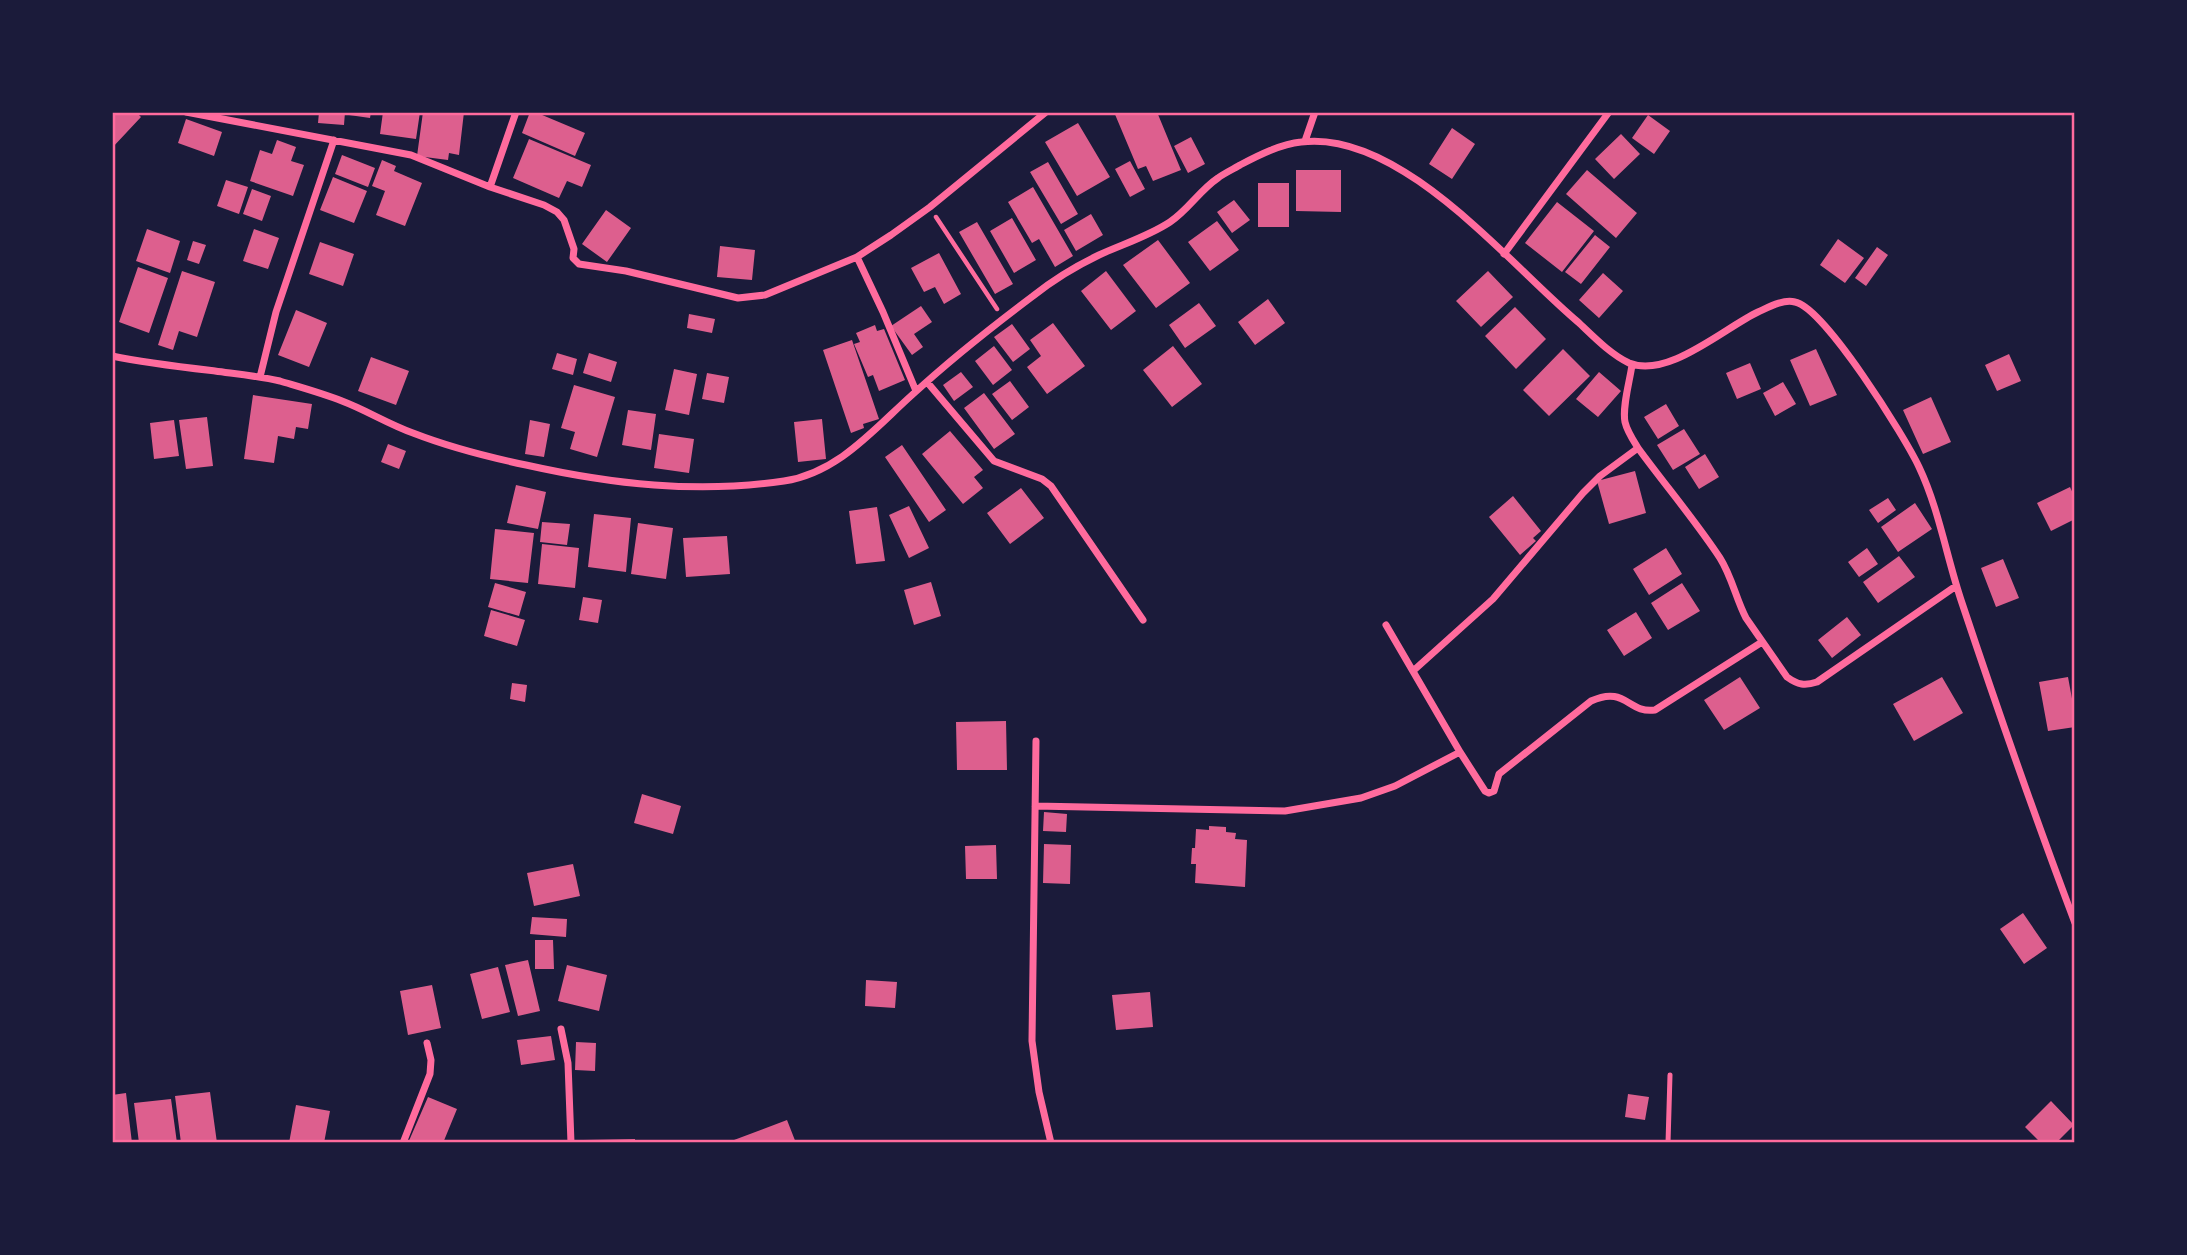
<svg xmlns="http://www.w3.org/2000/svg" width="2187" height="1255" font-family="'Source Sans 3',sans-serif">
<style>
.building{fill:#dd5f8e}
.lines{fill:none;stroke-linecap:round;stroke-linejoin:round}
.path{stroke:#ff6b9d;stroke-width:4.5}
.service{stroke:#ff6b9d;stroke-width:5}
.minor{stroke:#ff6b9d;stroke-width:7}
.neatline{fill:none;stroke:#ff6b9d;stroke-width:2.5}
</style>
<rect width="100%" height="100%" fill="#1b1b3a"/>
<!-- building -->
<path class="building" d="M112,112H136L141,117L112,148Z
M319,112H345L344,125L318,123Z
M349,112H371L370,118L349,115Z
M383,112H420L416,139L380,134Z
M423,112H464L459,155L449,153L448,160L417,156Z
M530,112H535L585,133L575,156L522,133Z
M1114,112H1157L1181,170L1153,181L1146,166L1138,169Z
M1648,115L1670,131L1654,154L1632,138Z
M186,119L222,132L214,156L178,143Z
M1078,123L1110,177L1077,196L1045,142Z
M1452,128L1475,144L1452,179L1429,164Z
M1621,134L1640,154L1614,179L1595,159Z
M1191,137L1205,164L1188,173L1174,146Z
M529,139L591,165L582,187L567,181L559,198L513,178Z
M277,140L296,147L291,161L304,165L293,196L250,181L260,150L272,154Z
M342,155L375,168L368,187L335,174Z
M382,160L396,166L394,171L422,183L405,226L376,215L385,191L372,186Z
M1130,161L1145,189L1130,197L1115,169Z
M1048,162L1078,214L1061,224L1030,172Z
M1296,170H1341V212L1296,211Z
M1587,170L1637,213L1616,238L1566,194Z
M333,177L367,191L354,223L320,210Z
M226,180L248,187L239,214L217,206Z
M1258,183H1289V227H1258Z
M1033,187L1073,256L1055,267L1039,239L1032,243L1008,202Z
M252,189L271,196L262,221L243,214Z
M1234,200L1250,220L1232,233L1217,212Z
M1557,202L1594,231L1562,272L1525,243Z
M606,210L631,228L607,262L582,244Z
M1091,214L1103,235L1076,251L1064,230Z
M1012,218L1036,260L1014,273L990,231Z
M1217,221L1239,250L1210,271L1188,242Z
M977,222L1013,284L995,294L959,232Z
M147,229L180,241L170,273L136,261Z
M254,229L279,238L268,269L243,261Z
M1595,235L1610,247L1581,284L1565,272Z
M1838,239L1864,258L1845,283L1820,265Z
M1158,240L1190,283L1156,308L1123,265Z
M193,241L206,245L199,264L187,260Z
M320,242L354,254L343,286L309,274Z
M720,246L755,250L752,280L717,277Z
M1877,247L1888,255L1866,286L1855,278Z
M939,253L961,294L944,304L935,287L924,292L911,268Z
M138,267L168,278L149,333L119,322Z
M182,271L215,282L197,337L179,331L173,350L158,345Z
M1106,271L1136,311L1111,330L1081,291Z
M1488,271L1513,297L1481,327L1456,301Z
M1603,273L1623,291L1599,318L1579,300Z
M1268,299L1285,323L1255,345L1238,322Z
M1199,303L1216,326L1185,348L1169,325Z
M921,306L932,322L914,334L923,347L912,355L891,326Z
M1515,307L1546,339L1516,369L1485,336Z
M296,310L327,323L309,367L278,355Z
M689,314L715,319L712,333L687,328Z
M1053,323L1085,366L1047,394L1027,367L1041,356L1030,340Z
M1012,324L1030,349L1013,362L994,337Z
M875,325L877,331L884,329L905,380L879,391L873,375L868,377L854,344L860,342L856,333Z
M852,340L879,419L863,424L864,428L851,433L823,350Z
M994,346L1012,370L993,385L975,361Z
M1173,346L1202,384L1172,407L1143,370Z
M1563,349L1590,376L1549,416L1523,390Z
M1816,349L1837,395L1810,406L1790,360Z
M557,353L577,359L573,375L552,369Z
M589,353L617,362L611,382L583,373Z
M2009,354L2021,381L1997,391L1985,365Z
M371,357L409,371L396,405L358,391Z
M1750,363L1761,389L1737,399L1726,373Z
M674,369L697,374L689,415L665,410Z
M961,372L973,387L954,401L943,385Z
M1599,372L1621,391L1598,417L1576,399Z
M707,373L729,377L724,403L702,399Z
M1010,381L1029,407L1012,420L992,394Z
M1783,382L1796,404L1775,416L1763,393Z
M574,385L615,397L597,457L570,449L575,432L561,428Z
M984,393L1015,434L994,449L964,408Z
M253,395L312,404L308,429L296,427L294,439L278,436L274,463L244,459Z
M1931,397L1951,442L1923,454L1903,410Z
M1666,404L1679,426L1658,439L1644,417Z
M628,410L656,414L651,450L622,445Z
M207,417L213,466L186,469L179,420Z
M822,419L826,459L798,462L794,422Z
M174,420L179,456L154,459L150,423Z
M530,420L550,424L544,457L525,454Z
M1684,429L1700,454L1673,470L1657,445Z
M950,431L983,470L974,477L983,488L963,504L922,454Z
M659,434L694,439L689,473L654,468Z
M388,444L406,451L399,469L381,462Z
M902,445L946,510L929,522L885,457Z
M1705,454L1719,477L1699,489L1685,467Z
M1635,471L1646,513L1609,524L1597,481Z
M516,485L546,492L538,529L507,523Z
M2070,487L2075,498V519L2051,531L2037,503Z
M1021,488L1044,518L1010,544L987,513Z
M1513,496L1541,531L1533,538L1536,541L1520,555L1489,517Z
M1888,498L1896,510L1878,523L1869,510Z
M1915,503L1932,529L1898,552L1881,527Z
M909,506L929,548L909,558L889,515Z
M877,507L885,561L856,564L849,511Z
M594,514L631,518L626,572L588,567Z
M542,522L570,524L567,545L540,542Z
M638,523L673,528L666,579L631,574Z
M495,529L534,533L528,583L490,579Z
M727,536L730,574L686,577L683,538Z
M542,544L579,548L575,588L538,584Z
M1666,548L1682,574L1649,595L1633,569Z
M1867,548L1878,564L1859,577L1848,562Z
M1899,556L1915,577L1878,603L1863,582Z
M2003,559L2019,598L1996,607L1981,568Z
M931,582L941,616L914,625L904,590Z
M495,583L526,592L519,616L488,607Z
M1682,583L1700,611L1668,630L1651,603Z
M583,597L602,600L598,623L579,620Z
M491,610L525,620L517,646L484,636Z
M1636,612L1652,638L1624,656L1607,630Z
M1847,617L1861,635L1832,658L1818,640Z
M1740,677L1760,708L1724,730L1704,700Z
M1942,677L1963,713L1914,741L1893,704Z
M2068,677L2075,715V727L2048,731L2039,682Z
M512,683L527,685L525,702L510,699Z
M1006,721L1007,770H957L956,722Z
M642,794L681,806L673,834L634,823Z
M1044,812L1067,814L1066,832L1043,831Z
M1209,826L1226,827V832L1236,833L1235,839L1247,840L1245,887L1195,883L1196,864H1191L1192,848H1195L1196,829L1209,830Z
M1044,844L1071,845L1070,884L1043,883Z
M996,845L997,879H966L965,846Z
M573,864L580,896L534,906L527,873Z
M2023,913L2047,948L2024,964L2000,929Z
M532,917L567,919L566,937L530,934Z
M535,940H553L554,969H535Z
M528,960L540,1011L518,1016L505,965Z
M567,965L607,975L599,1011L558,1001Z
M498,967L510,1012L482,1019L470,974Z
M866,980L897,982L895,1008L865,1006Z
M432,985L441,1028L408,1035L400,991Z
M1150,992L1153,1027L1116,1030L1112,995Z
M551,1036L555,1060L521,1065L517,1040Z
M576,1042L596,1043L595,1071L575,1070Z
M210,1092L217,1143H181L175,1096Z
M126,1093L132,1143H112V1095Z
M1628,1094L1649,1097L1645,1120L1625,1117Z
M428,1097L457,1109L443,1143H408Z
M171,1099L177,1143H139L134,1103Z
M2051,1101L2074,1125L2056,1143H2041L2025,1127Z
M296,1105L330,1111L324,1143H289Z
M787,1120L796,1143H735L734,1140Z
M635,1139V1143H583V1140Z"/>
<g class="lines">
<!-- path -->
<path class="path" d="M936,217L997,309"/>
<!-- service -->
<path class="service" d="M1668,1143L1670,1075"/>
<!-- minor -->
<path class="minor" d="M186,112L411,155L490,187L544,205L557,212L564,220L574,249L573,258L579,264L626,271L738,298L765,295L857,257L891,235L930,207L1046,112
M1305,141L1315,112
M490,187L516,112
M1504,254L1609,112
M857,257L883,312L916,391
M112,356C146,363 181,367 215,371C237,374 258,376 280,381C300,387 322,393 342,401C366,410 388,424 413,433C449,447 488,457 526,465C611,484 697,494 784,481C838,473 874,429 912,395C949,361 993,326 1033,296C1053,280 1076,266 1099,255C1123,244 1149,236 1170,222C1188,210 1200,190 1218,178C1221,175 1237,167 1240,165C1259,155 1281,144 1301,142C1400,129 1509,264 1578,322C1593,336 1610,354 1629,363C1668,379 1724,328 1758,312C1769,307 1783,299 1795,302C1824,307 1905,437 1919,467C1939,509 1947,559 1962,603C1998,711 2035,817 2075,923
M1632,365C1630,380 1622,407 1625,422C1627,431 1633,440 1638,448C1665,485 1695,520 1720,558C1732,577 1736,599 1746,618L1787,677C1798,685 1805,686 1817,682L1956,586
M260,377L276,312L334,140
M927,382L994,461L1042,479L1051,486L1143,620
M1386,625L1460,752L1485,791L1489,793L1494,791L1499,774L1591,701C1626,685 1628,714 1655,710L1762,642
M1413,671L1493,599L1583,493L1600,476L1638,448
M1036,741L1032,1041L1039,1092L1051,1143
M1035,806L1285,811L1361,798L1395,786L1460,752
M561,1029L568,1063L571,1143
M403,1143L430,1074L431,1060L427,1043"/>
</g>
<!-- border -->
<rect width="2187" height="1255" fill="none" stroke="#1b1b3a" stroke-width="228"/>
<rect x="114" y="114" width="1959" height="1027" class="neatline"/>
</svg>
